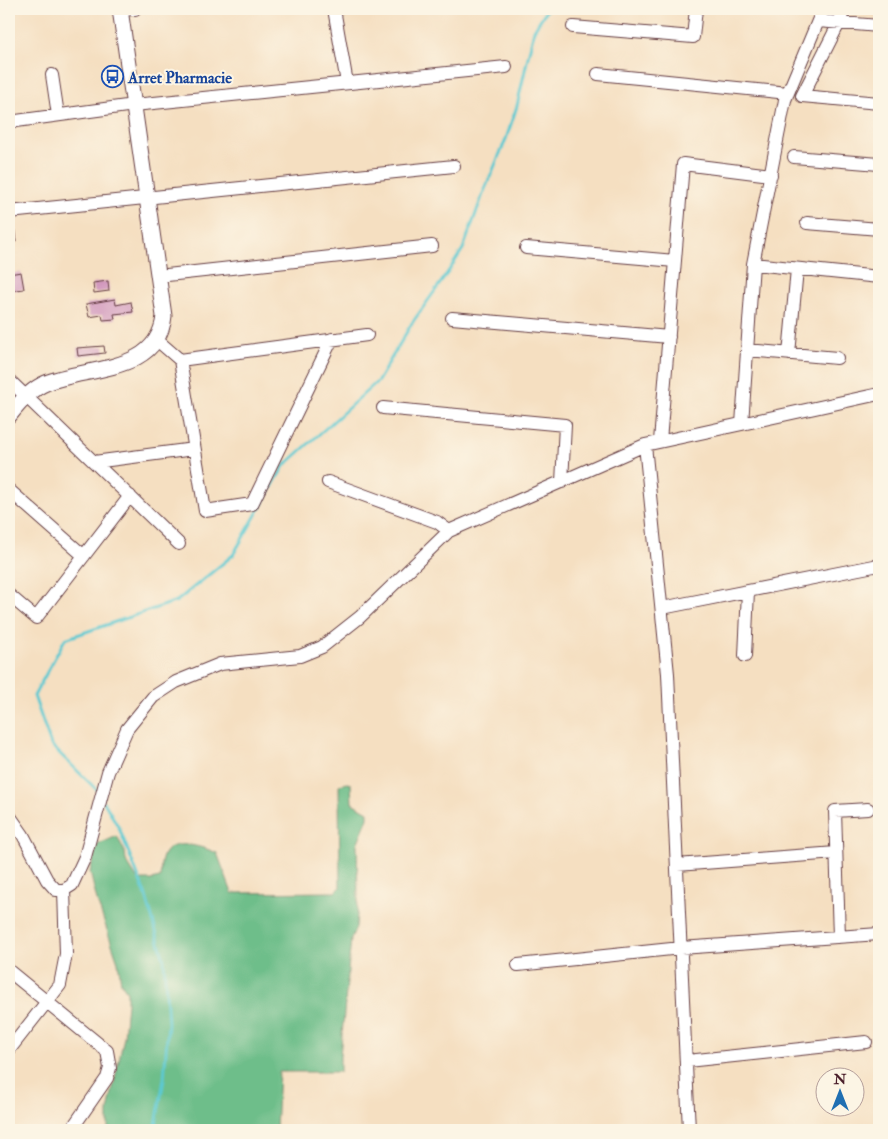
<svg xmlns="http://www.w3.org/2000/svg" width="888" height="1139" font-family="'IM FELL Double Pica',serif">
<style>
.forest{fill:#6ebe8a;stroke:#5c6e5a}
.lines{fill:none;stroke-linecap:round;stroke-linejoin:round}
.stream{stroke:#5cc9d1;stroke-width:3}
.building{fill:#d198bd}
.minor-casing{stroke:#643c42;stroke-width:14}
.tertiary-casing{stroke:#643c42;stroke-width:17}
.minor{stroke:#fff;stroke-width:12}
.tertiary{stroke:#fff;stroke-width:15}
.labels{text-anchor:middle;stroke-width:4;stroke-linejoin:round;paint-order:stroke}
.transit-label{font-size:16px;font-weight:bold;fill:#164399;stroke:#fcf5e5;text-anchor:start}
</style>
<rect width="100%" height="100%" fill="#fcf5e5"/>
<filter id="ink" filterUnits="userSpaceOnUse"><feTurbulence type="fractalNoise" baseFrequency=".02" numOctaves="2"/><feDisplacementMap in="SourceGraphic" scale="10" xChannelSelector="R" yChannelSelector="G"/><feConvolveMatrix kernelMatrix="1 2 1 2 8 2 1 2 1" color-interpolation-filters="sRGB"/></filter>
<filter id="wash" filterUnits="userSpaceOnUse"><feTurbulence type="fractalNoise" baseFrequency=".0096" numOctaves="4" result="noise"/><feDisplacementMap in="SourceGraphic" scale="20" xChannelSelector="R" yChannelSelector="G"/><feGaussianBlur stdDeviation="1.12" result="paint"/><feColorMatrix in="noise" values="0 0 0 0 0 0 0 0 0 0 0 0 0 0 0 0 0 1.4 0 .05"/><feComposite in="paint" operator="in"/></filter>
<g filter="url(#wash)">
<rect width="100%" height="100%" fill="#f5dfc1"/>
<!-- forest -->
<path class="forest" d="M347,783L351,784L352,803L368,812V818L357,844L358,900L356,928L351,939L340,1056V1072H279L276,1130H108V1111L124,1037L127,1003V992L121,983L118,962L97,901L90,872L97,845L117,836L125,852L126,861L138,880H151L160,878C161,872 160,865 162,859C168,835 203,847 217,853L232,893L335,892L340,888L339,785Z"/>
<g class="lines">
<!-- stream -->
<path class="stream" d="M99,792L51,745L34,696L65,639L177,601L233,555L284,466L378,381L412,323L442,281L463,249L483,194L506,139L517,106L534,30L547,9
M104,802L119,828L146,896L164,960L168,1023L164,1079L155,1130"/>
</g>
<g id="blocks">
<!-- building -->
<path class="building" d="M14,225L16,242L9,243V226Z
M9,252H12L13,263L9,264Z
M21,272L24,289L9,291V274Z
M108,281L109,291L94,293L93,283Z
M115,299L116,305L131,302L133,312L114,314L115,319L103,320L102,315L89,317L86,304Z
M104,346L105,353L78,356L77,348Z"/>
</g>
</g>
<g filter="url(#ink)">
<use href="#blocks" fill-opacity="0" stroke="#643c42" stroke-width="1"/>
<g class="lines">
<defs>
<path id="minor" d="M334,9L347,83
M844,9L839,23L802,96L879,103
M120,10L135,9
M818,21L879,26
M573,27L693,37L696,9
M598,74L788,93
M52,75L58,115
M9,122L134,105L506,67
M794,157L879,164
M9,212L454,166
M807,223L879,229
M526,248L675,261
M753,264L879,277
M158,276L432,246
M452,318L669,337
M157,340L180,360L205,511L252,504L332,339
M747,350L837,358
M789,354L797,269
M180,360L367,335
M9,380L179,544
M383,408L565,425L562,482
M742,424L753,264L785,100L823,9
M660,441L683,164L771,175
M645,445L668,674L689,1130
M94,462L194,449
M328,482L437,522L449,531
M9,490L84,556
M9,595L36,618L130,496
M662,608L879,565
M745,656L748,591
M9,815L23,835L47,880L56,890H64L72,885L85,857L108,772L127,729L153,697L176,682L220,664L300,656L322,647L360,617L449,531L645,445L879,394
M677,865L836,853
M839,937L835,811L868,809
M518,965L681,948L879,934
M9,971L107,1051L110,1068L107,1078L71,1130
M9,1050L60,985L66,954L64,890
M687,1061L866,1042"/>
<path id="tertiary" d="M9,416C19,403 31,389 46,383C87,366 158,374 164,316L120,9"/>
</defs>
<!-- minor casing -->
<use href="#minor" class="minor-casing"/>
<!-- tertiary casing -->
<use href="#tertiary" class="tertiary-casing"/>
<!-- minor -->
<use href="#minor" class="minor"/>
<!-- tertiary -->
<use href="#tertiary" class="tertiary"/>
</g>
</g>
<!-- icons -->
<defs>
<symbol id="bus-ring" viewBox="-11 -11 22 22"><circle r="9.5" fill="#fcf5e5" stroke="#1a4fb4" stroke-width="1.5"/><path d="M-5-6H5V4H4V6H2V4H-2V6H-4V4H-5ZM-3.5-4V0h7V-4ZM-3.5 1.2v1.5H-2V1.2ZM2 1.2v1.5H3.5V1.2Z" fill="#1a4fb4"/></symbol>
</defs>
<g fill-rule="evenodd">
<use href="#bus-ring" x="100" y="64" width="25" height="25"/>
</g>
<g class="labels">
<!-- transit labels -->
<g class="transit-label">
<text x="128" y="83">Arret Pharmacie</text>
</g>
</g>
<!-- margin -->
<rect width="888" height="1139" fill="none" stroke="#fcf5e5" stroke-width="30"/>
<!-- north arrow -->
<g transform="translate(840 1092)"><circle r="24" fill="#fcf5e5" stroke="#b59f9b"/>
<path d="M0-4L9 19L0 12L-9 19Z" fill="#1f6fb2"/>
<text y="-8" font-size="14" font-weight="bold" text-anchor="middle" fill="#4a1f2b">N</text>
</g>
</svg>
